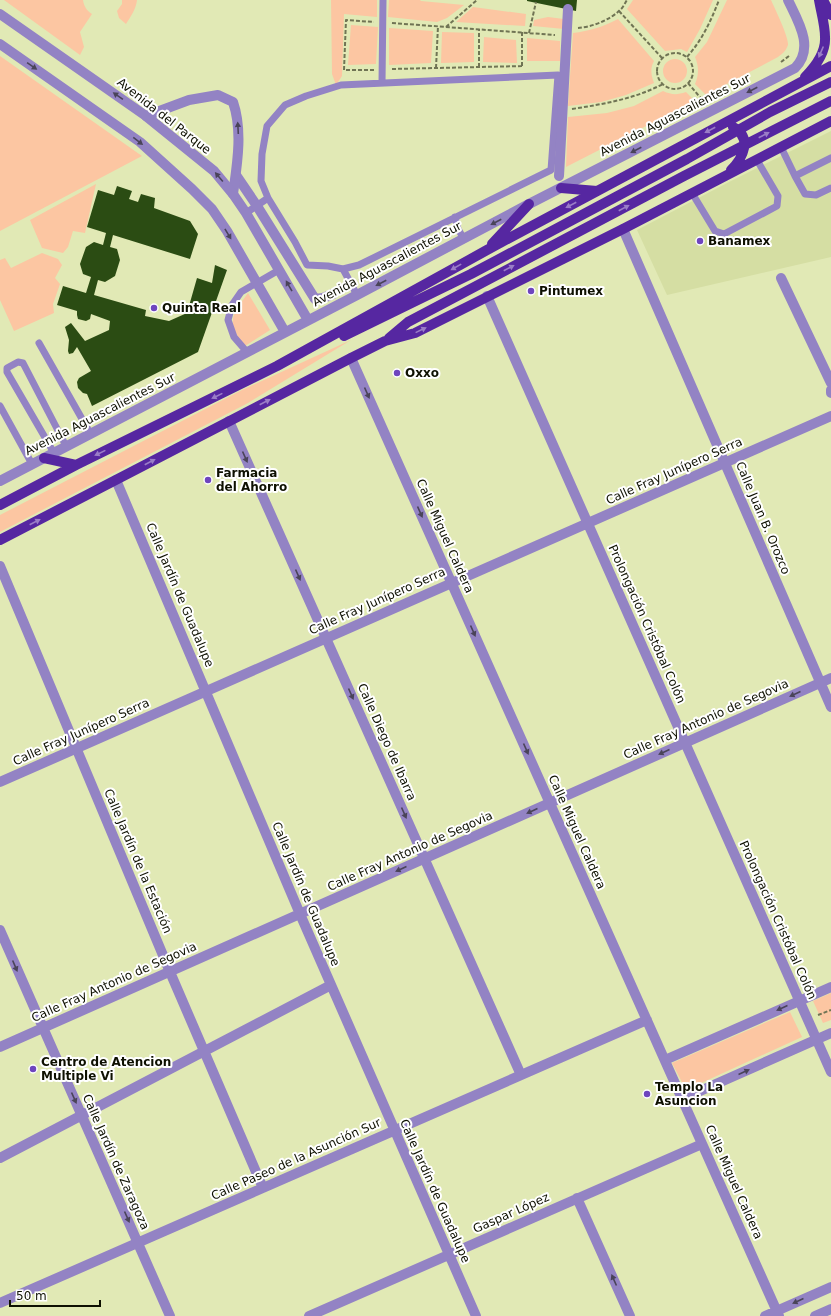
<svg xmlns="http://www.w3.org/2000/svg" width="831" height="1316" font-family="'DejaVu Sans',sans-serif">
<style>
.built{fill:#d5dea3}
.green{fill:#fcc6a2}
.building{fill:#2b4c13}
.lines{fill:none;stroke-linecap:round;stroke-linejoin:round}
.path{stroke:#707454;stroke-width:2;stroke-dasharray:4 2;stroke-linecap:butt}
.service{stroke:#9383c4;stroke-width:7}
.pedestrian{stroke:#9383c4;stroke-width:10}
.minor{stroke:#9383c4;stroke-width:10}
.tertiary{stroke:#9383c4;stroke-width:10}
.primary{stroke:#5627a1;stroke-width:10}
.oneway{fill:#9a7dc7}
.oneway2{fill:#4a4459}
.poi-dot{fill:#6e45be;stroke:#fff;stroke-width:1.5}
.labels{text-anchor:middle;stroke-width:4;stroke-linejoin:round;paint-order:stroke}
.street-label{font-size:12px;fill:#0e1001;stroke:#fff}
.poi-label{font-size:12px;font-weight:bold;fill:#0e1001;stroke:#fff;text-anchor:start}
</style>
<rect width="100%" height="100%" fill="#e1e9b5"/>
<!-- built -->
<path class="built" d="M831,131V257L667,295L637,230L729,182Z"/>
<!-- green -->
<path class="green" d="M4,0H83C84,6 86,10 92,14L80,32L84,47L80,55Z
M122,0H137C136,9 131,16 126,24L119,18L117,11L122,4Z
M331,0H377V17L344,14L342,76L336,85L332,74Z
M389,0H420L421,1L464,5L447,18L437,22L388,17Z
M633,0H713L700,29L687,52L681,49L665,51L627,9Z
M727,0H771C775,9 789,37 788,45C786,51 782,54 778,57L706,95L695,84C699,74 699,67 695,57L707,42Z
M473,7L526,14L525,26L456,22Z
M548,17L564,19V29L533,26L534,20Z
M618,19L654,61C650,68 651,75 654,83L626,95L601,102L568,106L573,33C589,31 603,27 618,19Z
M351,25L378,27L376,64L348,65Z
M389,28L433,31L431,63L389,65Z
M442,32L474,33V62L441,63Z
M484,37L516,40L517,63L483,62Z
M527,38L560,41V61H527Z
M0,56L142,156L0,231Z
M663 71a12 12 0 1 1 24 0a12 12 0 1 1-24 0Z
M663,91C672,95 677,95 686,92L695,101L566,167L568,117L607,113L634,106Z
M96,184L85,233L73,231L68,247L63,253L42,248L30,220Z
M42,253L58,259L62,265L55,278L60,284L53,304L54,313L14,331L0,300V260L5,258L11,268Z
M248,293L270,330L245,346C225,322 232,315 248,293Z
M351,340L248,403L0,532V515L242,390Z
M831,993V1020L823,1023L813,1001Z
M790,1012L802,1037L686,1090L672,1063Z"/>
<!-- building -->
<path class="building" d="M527,0H577L576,11L527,1Z
M117,186L132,191L129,199L138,202L141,194L155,198L154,208L190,221L198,234L190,259L113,235L110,247L117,249L120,260L115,276L105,282L98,280L94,295L146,310L145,316L169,321L187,313L197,278L212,283L215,265L227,270L198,352L92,406L87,394L83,393L78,388L77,382L79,378L91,371L77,347L73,353L69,354L68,351L69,340L65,327L71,323L85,341L109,330L110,321L91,314L90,319L86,321L78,319L77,315V311L57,305L63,286L86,293L91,277L83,274L80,264L86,247L94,242L103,245L106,233L87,227L98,190L114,195Z"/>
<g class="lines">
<!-- path -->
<path class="path" d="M619,11L662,58
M392,23L555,35
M446,27L477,0
M578,28C592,27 610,20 620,10C623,8 625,3 627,0
M522,32V66
M529,33L536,2
M657 71a18 18 0 1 1 36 0a18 18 0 1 1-36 0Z
M687,57C702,40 711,21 719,0
M781,62L789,56
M479,67V29
M436,68L438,26
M392,69L524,66
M374,70H344L346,20L374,22
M688,83L704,102
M572,109C604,104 634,99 663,84
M359,280L371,274
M818,1015L831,1010"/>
<!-- service -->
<path class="service" d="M558,75L551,170L359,265L343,269L328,266L307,265L295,242L268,198L261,181L262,154L267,126L285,105L306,96L341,85Z
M382,83L383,0
M781,147L795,176L831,158
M795,176L805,194L816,195L831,188
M692,193L715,231L724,234L777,206L778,196L757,160
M246,213L268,198
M455,217L458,229L464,239
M343,269L357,295
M39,343L90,433
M247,352L234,337L228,320L232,305L241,292L279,270
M0,406L32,464
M54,453L7,372V368L18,362L23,363L66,446"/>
<!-- pedestrian -->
<path class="pedestrian" d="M236,175L257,206L315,299L323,298L333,294
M559,176L568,9"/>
<!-- minor -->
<path class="minor" d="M146,116L189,100L218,95L233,102C243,131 237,165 233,194
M623,229L831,707
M781,278L831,383
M487,296L831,1072
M351,358L779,1316
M831,390V393
M229,421L521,1075
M116,480L300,914L476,1316
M0,566L170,972L263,1188
M0,782L831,416
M0,930L170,1316
M0,1047L831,678
M665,1060L831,987
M682,1099L831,1033
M0,1158L331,985
M577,1198L630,1316
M0,1303L647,1020
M309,1316L702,1144
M765,1316L831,1287
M815,1316L831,1309"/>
<!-- tertiary -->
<path class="tertiary" d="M0,14L146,116L214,171L233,194L246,213L308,320
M0,44L140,142L192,189L212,209L227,231L285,332
M0,481L357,295L529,204L795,68C815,48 798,21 788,0"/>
<!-- primary -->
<path class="primary" d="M823,0L831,15
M805,77C815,67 826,52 825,37C825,25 821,12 819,0
M731,170C743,158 753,138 733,127
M561,188L597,191
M492,244L529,204
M344,336L471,274L687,159L770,112L831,82
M389,338L408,322L684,176L831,101
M44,458L76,465
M0,505L76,465L277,366L487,250L831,66
M0,540L351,358L385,341L415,333L623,229L831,121"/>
</g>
<!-- one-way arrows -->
<defs><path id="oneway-solid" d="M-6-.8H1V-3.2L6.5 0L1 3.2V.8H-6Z"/></defs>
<g class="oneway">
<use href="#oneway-solid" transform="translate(821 52) rotate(113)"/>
<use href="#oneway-solid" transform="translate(710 130) rotate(152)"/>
<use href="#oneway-solid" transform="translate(764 135) rotate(-27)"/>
<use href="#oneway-solid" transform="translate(571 205) rotate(152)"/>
<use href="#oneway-solid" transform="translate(624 208) rotate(-28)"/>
<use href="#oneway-solid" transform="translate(456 267) rotate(151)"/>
<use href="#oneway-solid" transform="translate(509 268) rotate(-28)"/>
<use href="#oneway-solid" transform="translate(421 330) rotate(-26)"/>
<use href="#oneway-solid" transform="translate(217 396) rotate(154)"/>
<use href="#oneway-solid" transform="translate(265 402) rotate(-27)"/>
<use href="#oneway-solid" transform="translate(100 453) rotate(154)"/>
<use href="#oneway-solid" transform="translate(150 462) rotate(-28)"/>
<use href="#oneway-solid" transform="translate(35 522) rotate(-27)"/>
</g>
<g class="oneway2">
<use href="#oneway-solid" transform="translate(32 66) rotate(35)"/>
<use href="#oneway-solid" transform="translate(752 90) rotate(153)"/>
<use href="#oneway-solid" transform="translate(118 96) rotate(-145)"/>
<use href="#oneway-solid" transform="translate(238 128) rotate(-93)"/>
<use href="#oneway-solid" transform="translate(138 141) rotate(38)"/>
<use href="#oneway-solid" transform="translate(636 150) rotate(153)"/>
<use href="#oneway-solid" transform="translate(219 177) rotate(-130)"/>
<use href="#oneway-solid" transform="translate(496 222) rotate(152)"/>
<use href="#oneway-solid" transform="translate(228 234) rotate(59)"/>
<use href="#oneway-solid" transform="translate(381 283) rotate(152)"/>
<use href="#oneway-solid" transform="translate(289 286) rotate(-120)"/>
<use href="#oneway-solid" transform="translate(367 393) rotate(66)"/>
<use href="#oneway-solid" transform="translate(245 457) rotate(66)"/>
<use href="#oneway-solid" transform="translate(420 512) rotate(66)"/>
<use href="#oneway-solid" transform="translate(298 575) rotate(66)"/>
<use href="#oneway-solid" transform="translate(473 631) rotate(66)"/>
<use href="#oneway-solid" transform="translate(351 694) rotate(66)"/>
<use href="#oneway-solid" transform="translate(795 694) rotate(156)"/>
<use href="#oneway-solid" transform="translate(526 749) rotate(66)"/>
<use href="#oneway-solid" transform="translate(664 752) rotate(156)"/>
<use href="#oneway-solid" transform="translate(532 811) rotate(156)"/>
<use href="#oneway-solid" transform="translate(404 813) rotate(66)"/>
<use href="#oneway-solid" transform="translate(401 869) rotate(156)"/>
<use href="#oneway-solid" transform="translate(15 966) rotate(67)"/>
<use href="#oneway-solid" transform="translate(782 1008) rotate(156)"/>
<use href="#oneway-solid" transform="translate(744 1072) rotate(-24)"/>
<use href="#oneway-solid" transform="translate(74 1098) rotate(66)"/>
<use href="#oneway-solid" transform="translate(127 1217) rotate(66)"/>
<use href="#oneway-solid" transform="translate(614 1280) rotate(-114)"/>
<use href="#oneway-solid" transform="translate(798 1301) rotate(156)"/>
</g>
<!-- markers -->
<g class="poi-dot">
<circle cx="700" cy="241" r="4"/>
<circle cx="531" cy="291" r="4"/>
<circle cx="154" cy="308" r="4"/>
<circle cx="397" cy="373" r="4"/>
<circle cx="208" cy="480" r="4"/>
<circle cx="33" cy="1069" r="4"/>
<circle cx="647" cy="1094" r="4"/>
</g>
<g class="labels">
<!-- street labels -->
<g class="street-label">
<text transform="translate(675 115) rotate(-27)" y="4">Avenida Aguascalientes Sur</text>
<text transform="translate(164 116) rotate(38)" y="4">Avenida del Parque</text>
<text transform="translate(387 264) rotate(-28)" y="4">Avenida Aguascalientes Sur</text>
<text transform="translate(100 414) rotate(-27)" y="4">Avenida Aguascalientes Sur</text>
<text transform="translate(674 471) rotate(-24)" y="4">Calle Fray Junípero Serra</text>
<text transform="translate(763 518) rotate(67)" y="4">Calle Juan B. Orozco</text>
<text transform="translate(445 536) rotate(66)" y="4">Calle Miguel Caldera</text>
<text transform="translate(180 595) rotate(67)" y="4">Calle Jardín de Guadalupe</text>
<text transform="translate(377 601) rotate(-24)" y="4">Calle Fray Junípero Serra</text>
<text transform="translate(647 624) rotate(66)" y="4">Prolongación Cristóbal Colón</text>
<text transform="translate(706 719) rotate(-24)" y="4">Calle Fray Antonio de Segovia</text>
<text transform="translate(81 732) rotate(-24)" y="4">Calle Fray Junípero Serra</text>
<text transform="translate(387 742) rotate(66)" y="4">Calle Diego de Ibarra</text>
<text transform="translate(577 832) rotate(66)" y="4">Calle Miguel Caldera</text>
<text transform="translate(410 851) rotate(-24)" y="4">Calle Fray Antonio de Segovia</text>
<text transform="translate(138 861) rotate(67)" y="4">Calle Jardín de la Estación</text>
<text transform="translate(306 894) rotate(67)" y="4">Calle Jardín de Guadalupe</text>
<text transform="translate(778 920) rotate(66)" y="4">Prolongación Cristóbal Colón</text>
<text transform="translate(114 982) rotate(-24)" y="4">Calle Fray Antonio de Segovia</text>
<text transform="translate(296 1159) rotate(-24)" y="4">Calle Paseo de la Asunción Sur</text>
<text transform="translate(116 1162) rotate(66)" y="4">Calle Jardín de Zaragoza</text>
<text transform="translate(734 1182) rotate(66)" y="4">Calle Miguel Caldera</text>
<text transform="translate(435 1191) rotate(66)" y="4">Calle Jardín de Guadalupe</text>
<text transform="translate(511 1213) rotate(-24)" y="4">Gaspar López</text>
</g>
<!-- poi labels -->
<g class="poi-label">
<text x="708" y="245">Banamex</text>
<text x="539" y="295">Pintumex</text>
<text x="162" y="312">Quinta Real</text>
<text x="405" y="377">Oxxo</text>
<text x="216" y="477">Farmacia<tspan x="216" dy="14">del Ahorro</tspan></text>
<text x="41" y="1066">Centro de Atencion<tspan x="41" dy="14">Multiple Vi</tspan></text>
<text x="655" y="1091">Templo La<tspan x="655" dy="14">Asuncion</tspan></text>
</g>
</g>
<!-- scale -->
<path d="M10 1300v6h90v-6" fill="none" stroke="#0e1001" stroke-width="2"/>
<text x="16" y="1300" font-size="12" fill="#0e1001" stroke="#ffffff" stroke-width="3" paint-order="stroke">50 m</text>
</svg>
